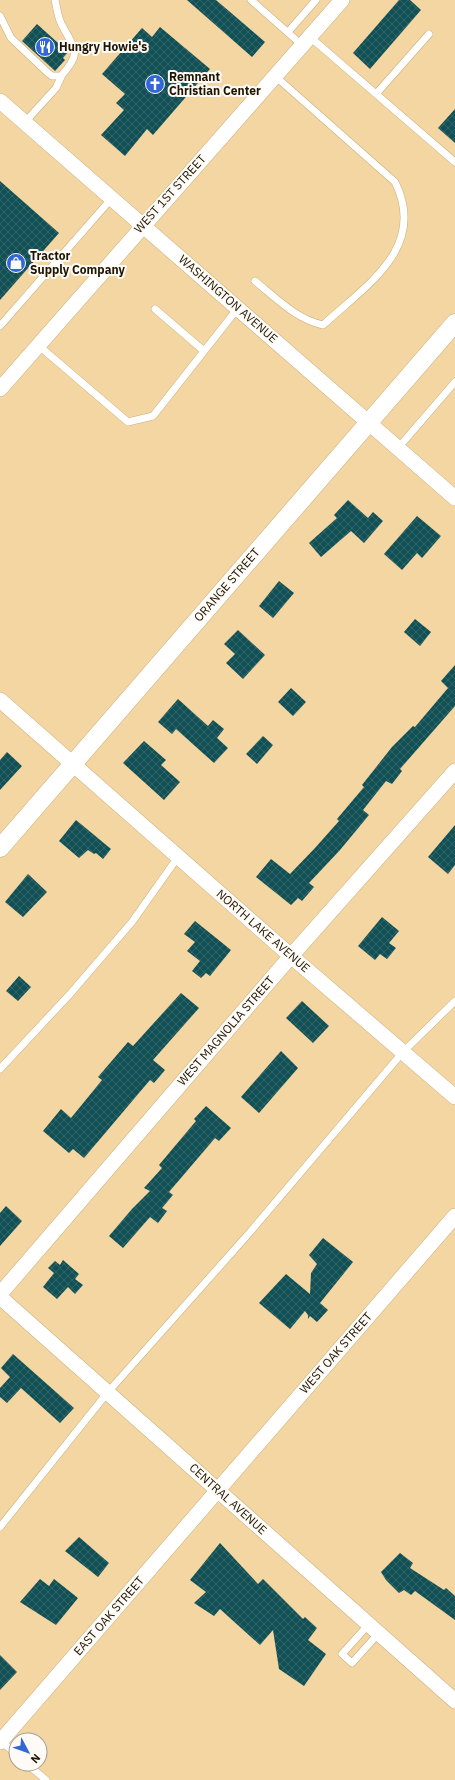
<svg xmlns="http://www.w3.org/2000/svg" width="455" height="1780" font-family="'IBM Plex Sans',sans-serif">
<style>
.building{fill:url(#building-cross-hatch)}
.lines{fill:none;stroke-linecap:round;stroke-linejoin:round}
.service-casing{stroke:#caae7a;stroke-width:8}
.minor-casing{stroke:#caae7a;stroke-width:16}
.tertiary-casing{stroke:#caae7a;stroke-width:19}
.service{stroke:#fff;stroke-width:7}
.minor{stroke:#fff;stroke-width:15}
.tertiary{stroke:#fff;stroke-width:18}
.labels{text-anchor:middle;stroke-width:4;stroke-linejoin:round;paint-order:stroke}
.poi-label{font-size:12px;font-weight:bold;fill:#1f1502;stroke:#fefbf6;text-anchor:start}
.street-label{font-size:12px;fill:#1f1502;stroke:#fefbf6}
</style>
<defs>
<pattern id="building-cross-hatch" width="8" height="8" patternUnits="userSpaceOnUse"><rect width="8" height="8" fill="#115055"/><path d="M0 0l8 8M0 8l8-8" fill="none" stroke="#336568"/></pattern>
</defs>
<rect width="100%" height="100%" fill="#f3d6a1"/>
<!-- building -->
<path class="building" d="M187,0H216L265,42L252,57Z
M399,0H410L421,10L370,69L353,53Z
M37,24L68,52L63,58L65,60L55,71L22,41Z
M160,27L210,69L153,135L147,129L125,156L101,135L124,110L116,103L125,94L102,74L142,28L152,37Z
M455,109V143L438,128Z
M0,181L59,233L0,300Z
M348,500L368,518L373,512L383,521L364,543L351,531L321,557L309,543L337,518L334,515Z
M417,516L441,536L422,558L417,553L402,570L384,554Z
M279,581L294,593L273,618L259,606Z
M415,619L431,632L420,646L404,632Z
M238,630L265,655L243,679L226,663L235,654L224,644Z
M455,665V706L400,769L402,771L392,784L386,781L363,810L369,815L340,850L309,883L314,887L302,901L298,898L291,905L256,877L271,859L290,874L315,848L339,821L337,819L364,787L362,785L392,747L413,726L415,727L448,688L441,681Z
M291,688L306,702L293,716L278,702Z
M178,699L208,726L213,720L224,729L217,738L228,748L214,763L176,729L172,734L158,722Z
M263,736L273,745L257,764L246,754Z
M144,741L166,760L161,765L180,782L164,800L123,763Z
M7,752L22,766L0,790V760Z
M76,820L111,849L103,859L96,853L94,854L88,850L79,858L59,841Z
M455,825V865L448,874L428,857Z
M28,874L47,892L23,917L5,902Z
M382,917L399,931L389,943L396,948L387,959L380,954L375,960L358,946Z
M195,921L231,950L210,976L206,973L201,978L192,971L200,961L187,951L195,942L184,934Z
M19,976L31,987L18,1001L6,991Z
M181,993L199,1008L153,1060L165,1070L154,1083L150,1080L84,1158L73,1149L69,1153L43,1131L61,1109L71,1118L102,1080L98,1077L128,1042L133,1046Z
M302,1001L329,1026L313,1043L286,1018Z
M281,1051L298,1068L259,1113L241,1097Z
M206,1106L231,1128L219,1141L215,1138L169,1192L173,1195L162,1208L167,1211L158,1223L150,1217L123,1248L109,1236L132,1209L150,1191L144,1188L162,1168L159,1165L196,1121L194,1119Z
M6,1206L22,1221L0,1246V1213Z
M323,1238L353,1262L320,1303L328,1310L317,1322L310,1316L308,1319V1315L305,1311L290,1329L259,1303L286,1274L310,1294L311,1273L317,1264L309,1255Z
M63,1260L79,1274L75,1279L83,1285L75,1294L68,1287L57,1299L43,1287L54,1273L48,1268L55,1261L60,1265Z
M13,1354L74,1408L60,1423L21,1388L7,1403L0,1397V1388L10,1377L1,1368Z
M79,1537L109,1563L98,1577L65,1551Z
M220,1543L258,1584L263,1579L303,1619L305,1617L317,1628L308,1640L326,1654L304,1686L279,1669L273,1630L260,1645L220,1609L214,1616L194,1603L206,1592L190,1580Z
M400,1553L413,1563L410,1568L444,1590L446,1588L455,1596V1620L415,1591L411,1595L404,1590L399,1593L386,1580L381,1572Z
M40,1579L49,1586L54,1579L78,1598L56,1625L20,1602Z
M0,1655L17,1672L0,1690Z"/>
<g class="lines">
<defs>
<path id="service" d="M251,0L302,45
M0,16L11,38L48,73L52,76H61C81,54 76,51 63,27C58,20 57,8 55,0
M288,32L316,0
M310,37L455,162
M376,94L429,34
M25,122L56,88L62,75
M255,281C276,298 296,319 323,325C365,286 428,248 395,182L275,76
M155,309L204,351
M0,326L112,198
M38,345L128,422L153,416L238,308
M398,448L455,382
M0,1069L70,994L132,922L178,857
M0,1527L108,1392L251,1231L403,1052L455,1001
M369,1624L342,1654L352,1663L379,1633
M1,1741L16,1754
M27,1764L46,1780"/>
<path id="minor" d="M0,101L455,498
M0,389L342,0
M0,700L291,956L455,1097
M0,1294L291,956L455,771
M0,1297L455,1701
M0,1742L455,1216"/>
<path id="tertiary" d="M0,848L455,323"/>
</defs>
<!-- service casing -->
<use href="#service" class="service-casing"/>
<!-- minor casing -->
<use href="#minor" class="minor-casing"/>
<!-- tertiary casing -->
<use href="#tertiary" class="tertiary-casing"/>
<!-- service -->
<use href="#service" class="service"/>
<!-- minor -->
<use href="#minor" class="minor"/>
<!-- tertiary -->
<use href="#tertiary" class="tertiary"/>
</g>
<!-- icons -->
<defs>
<symbol id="restaurant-disc" viewBox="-11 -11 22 22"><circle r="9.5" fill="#3168d6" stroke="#fefbf6"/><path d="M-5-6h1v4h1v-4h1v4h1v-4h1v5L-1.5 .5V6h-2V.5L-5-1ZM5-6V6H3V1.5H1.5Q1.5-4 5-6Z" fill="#fff"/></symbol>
<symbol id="church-disc" viewBox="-11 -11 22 22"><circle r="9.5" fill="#3168d6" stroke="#fefbf6"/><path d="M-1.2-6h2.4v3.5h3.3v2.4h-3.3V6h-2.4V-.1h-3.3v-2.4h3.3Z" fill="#fff"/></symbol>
<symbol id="shop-disc" viewBox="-11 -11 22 22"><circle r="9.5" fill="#3168d6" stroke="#fefbf6"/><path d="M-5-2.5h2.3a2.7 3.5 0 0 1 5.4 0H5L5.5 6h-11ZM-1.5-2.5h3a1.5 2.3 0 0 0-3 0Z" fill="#fff"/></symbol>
</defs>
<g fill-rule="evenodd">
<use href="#restaurant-disc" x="34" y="36" width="22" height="22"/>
<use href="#church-disc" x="144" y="73" width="22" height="22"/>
<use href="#shop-disc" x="5" y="252" width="22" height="22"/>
</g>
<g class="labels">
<!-- poi labels -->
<g class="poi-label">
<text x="59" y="51">Hungry Howie's</text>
<text x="169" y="81">Remnant<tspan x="169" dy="14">Christian Center</tspan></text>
<text x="30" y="260">Tractor<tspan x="30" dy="14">Supply Company</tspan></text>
</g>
<!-- street labels -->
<g class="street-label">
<text transform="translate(170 194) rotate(-48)" y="4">WEST 1ST STREET</text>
<text transform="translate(228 299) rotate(41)" y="4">WASHINGTON AVENUE</text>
<text transform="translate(227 585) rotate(-49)" y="4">ORANGE STREET</text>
<text transform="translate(263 931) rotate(41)" y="4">NORTH LAKE AVENUE</text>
<text transform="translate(226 1031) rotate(-49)" y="4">WEST MAGNOLIA STREET</text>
<text transform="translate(336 1353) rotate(-49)" y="4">WEST OAK STREET</text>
<text transform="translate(228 1499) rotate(42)" y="4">CENTRAL AVENUE</text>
<text transform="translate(109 1616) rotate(-49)" y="4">EAST OAK STREET</text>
</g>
</g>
<!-- north arrow -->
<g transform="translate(28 1752) rotate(131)"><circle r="19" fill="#fefbf6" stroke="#a59f94"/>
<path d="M0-3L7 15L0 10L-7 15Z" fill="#3168d6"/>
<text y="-6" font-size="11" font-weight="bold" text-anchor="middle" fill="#1f1502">N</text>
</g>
</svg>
